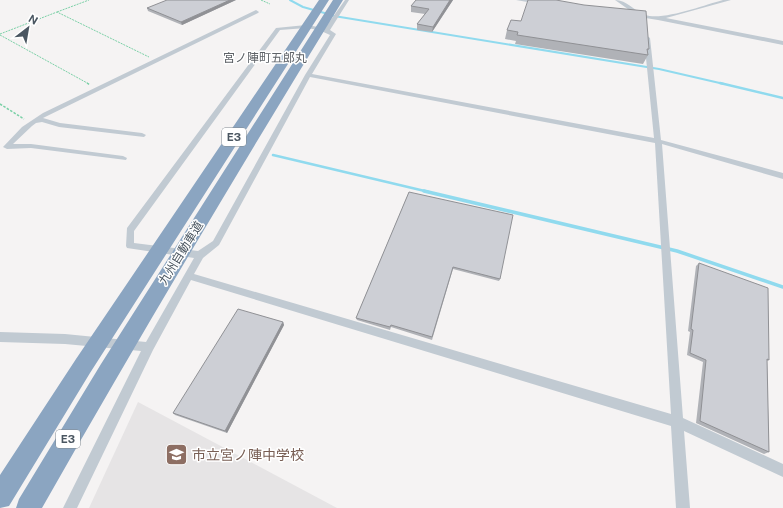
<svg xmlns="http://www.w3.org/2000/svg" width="783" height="508" font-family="'Public Sans','Noto Sans JP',sans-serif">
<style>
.education{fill:#e6e4e5}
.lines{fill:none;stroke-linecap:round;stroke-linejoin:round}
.stream-far2{stroke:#90daee;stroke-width:2}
.stream-far1{stroke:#90daee;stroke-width:2.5}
.stream{stroke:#90daee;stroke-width:3.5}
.path-far1{stroke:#7ad0a6;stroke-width:1;stroke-dasharray:2 1;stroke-linecap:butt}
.path{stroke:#7ad0a6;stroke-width:1.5;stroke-dasharray:2.5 1.5;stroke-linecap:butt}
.minor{fill:#c1cad2;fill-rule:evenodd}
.motorway{fill:#8ba5c1;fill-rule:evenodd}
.wall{fill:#b0b2b7}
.shaded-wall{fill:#909195}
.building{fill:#cdcfd5;stroke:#909195}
.labels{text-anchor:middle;stroke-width:3;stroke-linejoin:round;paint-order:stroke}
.shield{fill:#fff;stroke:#808990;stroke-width:1}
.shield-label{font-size:11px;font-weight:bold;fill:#4a5661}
.far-quarter-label{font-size:12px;fill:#5f6368;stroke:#fff}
.street-label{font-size:12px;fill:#4a5661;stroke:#fff}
.near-education-label{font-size:14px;fill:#785e54;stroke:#fff;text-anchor:start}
</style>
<rect width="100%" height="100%" fill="#f5f3f3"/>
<!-- education -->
<path class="education" d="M138,402L337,508H89Z"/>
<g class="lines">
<!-- stream-far2 -->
<path class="stream-far2" d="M290,0L303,7L328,14
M334,16L659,69L724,84"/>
<!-- stream-far1 -->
<path class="stream-far1" d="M720,83L783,98
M273,155L429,192"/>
<!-- stream -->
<path class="stream" d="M424,191L677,251L783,287"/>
<!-- path-far1 -->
<path class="path-far1" d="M261,0L270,4
M57,12L89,0
M0,34L57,12L149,57
M0,35L89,84"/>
<!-- path -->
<path class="path" d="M87,83L90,85
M0,104L24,119"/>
<!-- minor -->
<path class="minor" d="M345,0H349L330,30L336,34L312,74L654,138L644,38L647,36L650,38L661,140L783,173V179L662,144L683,418L783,464V477L684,431L690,508H676L671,426L191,280L153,350L77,508H63L141,351L65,344L0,342V332L65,334L146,342L194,258L127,248L126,246L127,228L276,28L306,25L325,28ZM306,28L319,30L330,35L305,75L213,241L198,251L134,243V231L280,30ZM310,77L655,143L671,414L194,274L203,258L219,245Z
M516,0H528L541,3L539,4Z
M615,0C627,0 634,11 645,15C663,21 704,5 723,0H731L666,18L783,41V45L658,20L633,16V14H635Z
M256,10L259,12L258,13L43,118L60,123L142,133L146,135L144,137L59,127L42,122L36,123L32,126L13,144H31L123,156L127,158L126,160L31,148L7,149L3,147L22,127L43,113Z"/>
<!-- motorway -->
<path class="motorway" d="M319,0H329L90,373L9,506L0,508V475L76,359Z
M333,0H343C240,168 139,337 42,508H16L19,499L101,364Z"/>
</g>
<!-- wall -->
<path class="wall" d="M236,0L182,25L148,11L147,8Z
M416,0H453L432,32L417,30V24L425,14L411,12V6Z
M521,21L649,49L647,52L648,55L643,64L515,44L516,41L505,39L507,30Z
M409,192L500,279L499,281L453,269L432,340L391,327L390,330L357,320L356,318Z
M699,263L769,360L767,361L769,452L764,454L696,423L703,362L687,355L690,332L688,331L696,266Z
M283,322L284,325L227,433L175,415L173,413Z"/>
<!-- shaded-wall -->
<path class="shaded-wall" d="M230,0H236L182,25L181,22Z
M450,0H453L432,32L433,27Z
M283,322L284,325L227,433L225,431Z"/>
<!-- building -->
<path class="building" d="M167,0H230L181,22L147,8Z
M416,0H450L433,27L417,24L429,9L411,6Z
M528,0H556L584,5L646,11L649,49H647L648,55L517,35L518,32L507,30L511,20L521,21Z
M409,192L513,215L500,279L453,267L432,337L391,325L390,327L356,318Z
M699,263L768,288L769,360L767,359L769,452L700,421L706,360L690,353L693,330L691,329Z
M238,309L283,322L225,431L173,413Z"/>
<!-- icons -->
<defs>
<symbol id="school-square" viewBox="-11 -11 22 22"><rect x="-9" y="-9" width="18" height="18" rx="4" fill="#8d6e63" stroke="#fff"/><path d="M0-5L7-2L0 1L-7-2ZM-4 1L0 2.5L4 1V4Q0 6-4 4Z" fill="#fff"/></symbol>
</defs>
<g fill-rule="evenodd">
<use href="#school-square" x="164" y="442" width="25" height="25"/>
</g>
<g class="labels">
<!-- shield labels -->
<g class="shield">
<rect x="222" y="128" width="24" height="18" rx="3"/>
<rect x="56" y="430" width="24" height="18" rx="3"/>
</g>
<g class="shield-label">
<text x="234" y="141">E3</text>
<text x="68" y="443">E3</text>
</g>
<!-- far-quarter labels -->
<g class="far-quarter-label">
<text x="265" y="62">宮ノ陣町五郎丸</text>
</g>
<!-- street labels -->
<g class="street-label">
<text transform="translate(181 253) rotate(-58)" y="4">九州自動車道</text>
</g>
<!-- near-education labels -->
<g class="near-education-label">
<text x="192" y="460">市立宮ノ陣中学校</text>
</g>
</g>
<!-- north arrow -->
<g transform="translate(28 28) rotate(31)" stroke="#ffffff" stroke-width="3" paint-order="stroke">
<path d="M0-3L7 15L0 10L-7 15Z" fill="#4a5661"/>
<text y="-6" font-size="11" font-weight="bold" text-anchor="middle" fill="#4a5661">N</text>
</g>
</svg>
